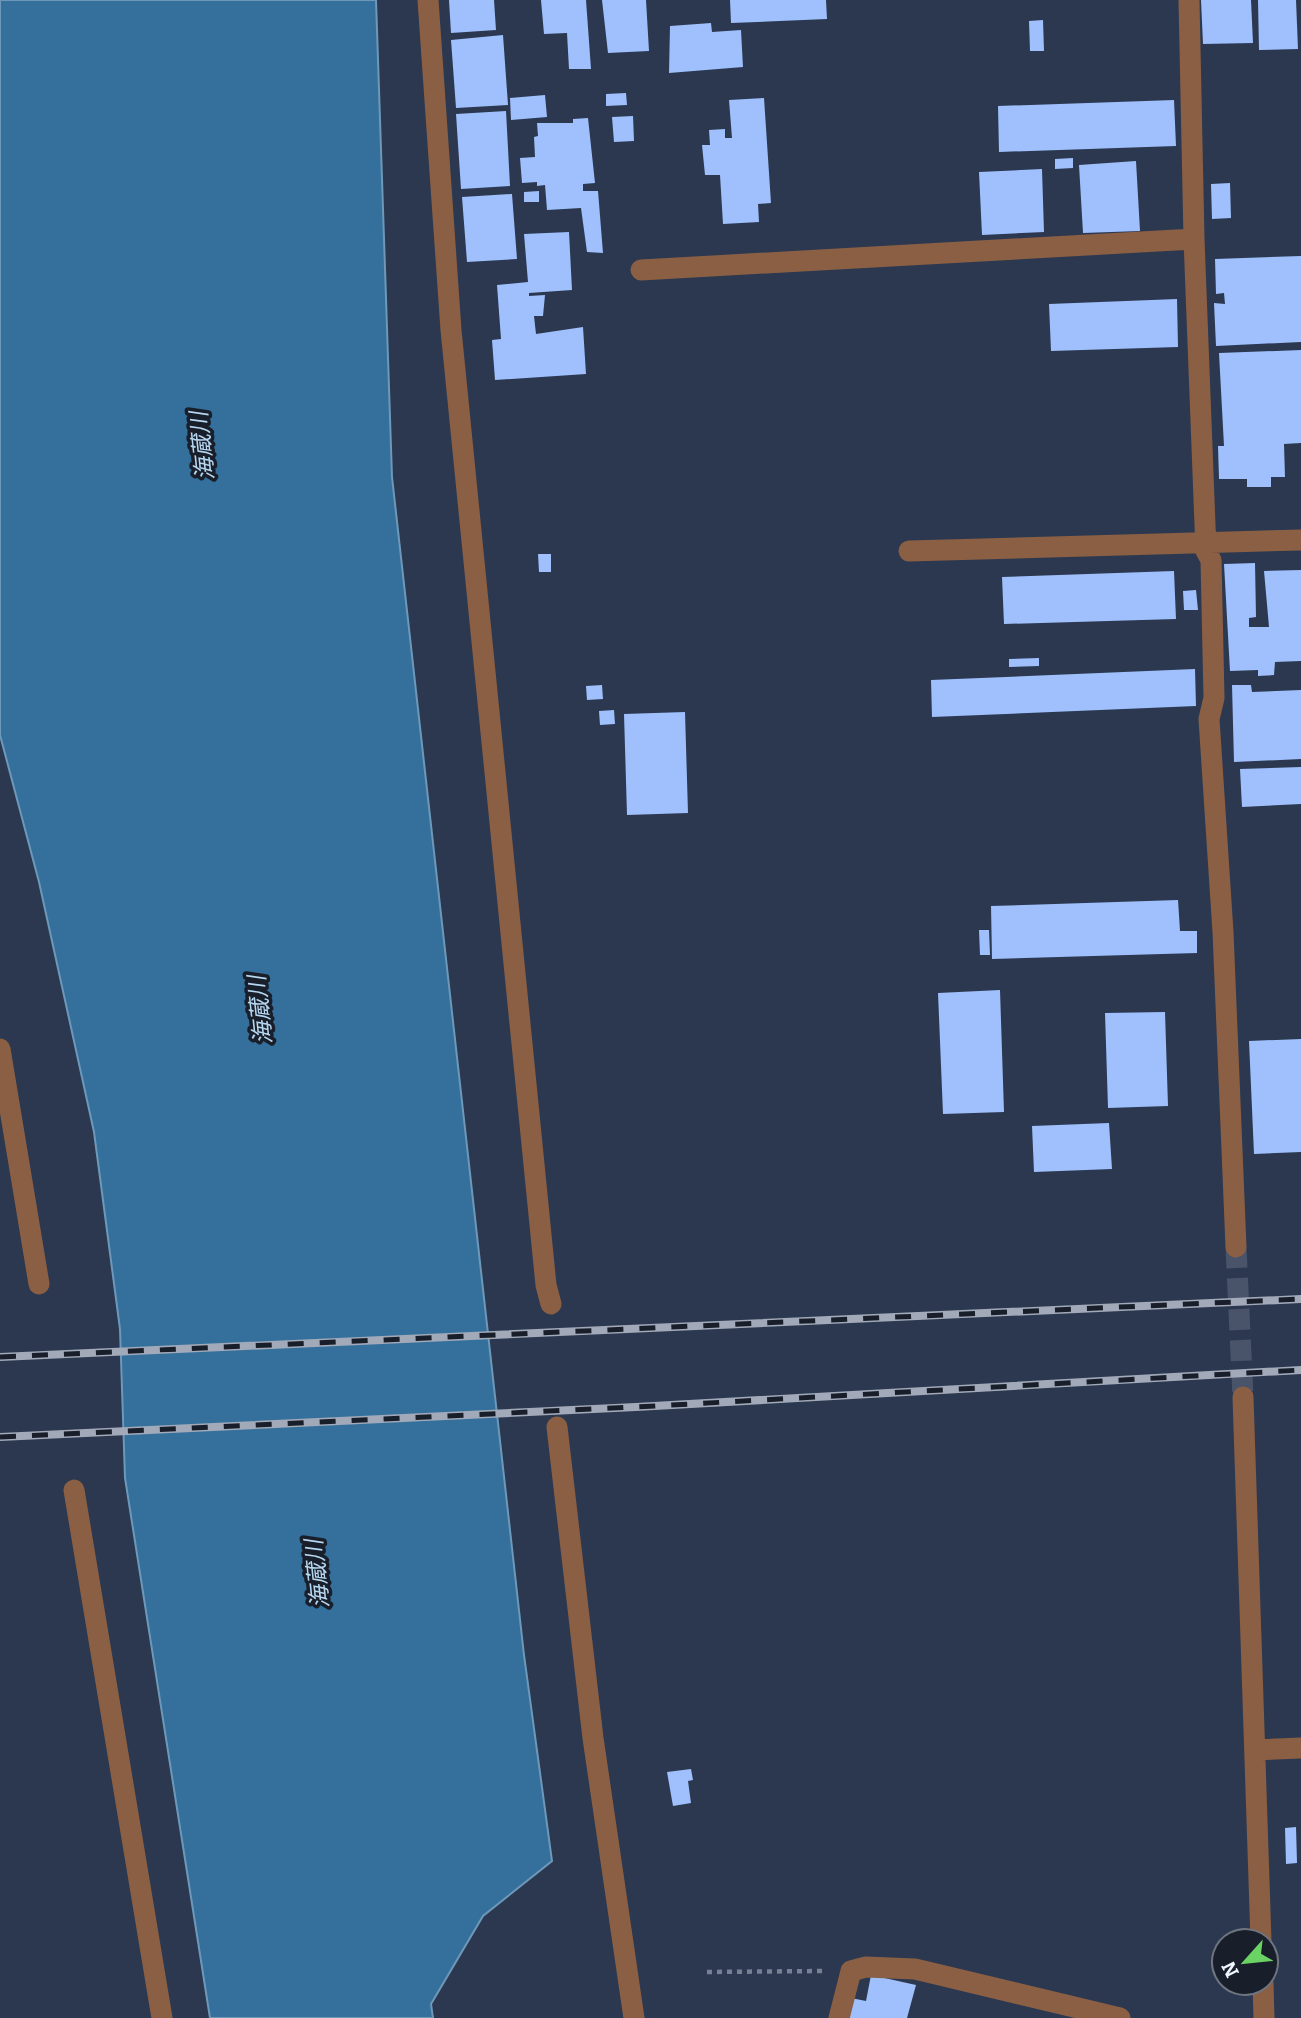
<svg xmlns="http://www.w3.org/2000/svg" width="1301" height="2018" font-family="Bitter,'Noto Sans JP',serif">
<style>
.water{fill:#35709c;stroke:#6d98b9;stroke-width:2}
.building{fill:#9fc0fc}
.lines{fill:none;stroke-linecap:round;stroke-linejoin:round}
.minor-tunnel{stroke:#49546a;stroke-width:21;stroke-dasharray:21 10;stroke-linecap:butt}
.path{stroke:#778193;stroke-width:4.5;stroke-dasharray:5 5;stroke-linecap:butt}
.minor{stroke:#8a5f44;stroke-width:21}
.rail-casing{stroke:#a2aab9;stroke-width:8}
.rail{stroke:#191f2a;stroke-width:5;stroke-dasharray:16;stroke-linecap:butt}
.labels{text-anchor:middle;stroke-width:7;stroke-linejoin:round;paint-order:stroke}
.water-label{font-size:23px;font-style:italic;fill:#b7d7f1;stroke:#191f2a}
</style>
<rect width="100%" height="100%" fill="#2b3850"/>
<!-- water -->
<path class="water" d="M0,0H376L392,477L524,1655L552,1861L483,1916L431,2004L433,2018H210L125,1478L120,1329L94,1132L39,882L0,735Z"/>
<!-- building -->
<path class="building" d="M449,0H494L496,30L451,33Z
M541,0H586L591,69H569L567,33L544,34Z
M602,0H646L649,51L608,53Z
M730,0H826L827,19L731,23Z
M1201,0H1251L1253,43L1203,44Z
M1258,0H1296L1298,49L1259,50Z
M1043,20L1044,51H1030L1029,21Z
M711,23L712,32L741,30L743,67L669,73L670,26Z
M503,35L508,105L456,108L451,40Z
M626,93L627,105L606,106V94Z
M545,95L547,117L511,120L510,98Z
M764,98L771,203L758,204L759,222L723,224L720,175H705L702,145H710L709,130L725,129V138H732L729,100Z
M1174,100L1176,146L999,152L998,106Z
M506,111L510,186L461,189L456,114Z
M633,116L634,141L614,142L612,117Z
M588,118L595,183L583,184V191H598L603,253L587,252L581,208L547,210L545,185L537,186V182L522,183L520,158L535,157L534,137L538,136L537,123H573V119Z
M1073,158V168L1055,169V159Z
M1136,161L1140,231L1083,233L1079,165Z
M1042,169L1044,232L982,235L979,172Z
M1230,183L1231,218L1212,219L1211,184Z
M539,191V202H524V192Z
M512,194L517,259L467,262L462,197Z
M569,232L572,290L529,293V296L545,295L543,316H534L536,334L583,327L586,374L495,380L492,340L501,339L497,285L528,282L524,234Z
M1301,256V342L1216,346L1214,303L1225,304L1224,293L1216,294L1215,259Z
M1177,299L1178,347L1051,351L1049,304Z
M1301,350V443L1284,444L1285,477H1271V487H1247V479H1219L1218,446H1224L1219,353Z
M538,554H551V572H539Z
M1255,563L1256,617L1249,618V627H1269L1264,571L1301,570V661L1275,662L1274,675L1258,676V670L1230,671L1224,564Z
M1174,571L1176,619L1004,624L1002,577Z
M1196,590L1198,610H1184L1183,591Z
M1039,658V666L1009,667V659Z
M1195,669L1196,706L932,717L931,680Z
M602,685L603,699L587,700L586,686Z
M1232,685H1251L1252,692L1301,690V759L1234,762Z
M614,710L615,724L600,725L599,711Z
M685,712L688,813L627,815L624,714Z
M1301,767V804L1242,807L1240,769Z
M1178,900L1180,931H1197V953L992,959L991,906Z
M979,930H989L990,955H980Z
M1000,990L1004,1112L943,1114L938,993Z
M1165,1012L1168,1106L1108,1108L1105,1013Z
M1301,1039V1152L1254,1154L1249,1041Z
M1109,1123L1112,1169L1034,1172L1032,1126Z
M691,1769L693,1780L688,1781L691,1803L673,1806L667,1772Z
M1296,1827L1297,1863L1286,1864L1285,1828Z
M871,1975L916,1985L907,2018H847L851,1998L866,2001Z"/>
<g class="lines">
<!-- minor-tunnel -->
<path class="minor-tunnel" d="M1236,1247L1243,1397"/>
<!-- path -->
<path class="path" d="M707,1972L822,1971"/>
<!-- minor -->
<path class="minor" d="M428,0L451,330L546,1285L551,1304
M1189,0L1194,239L1206,551L1211,560L1214,698L1209,719L1223,932L1236,1247
M641,270L1194,239
M909,551L1301,540
M0,1049L39,1284
M1243,1397L1261,1941
M557,1427L593,1738L634,2018
M74,1490L162,2018
M1255,1750L1301,1748
M1263,1983L1264,2018
M839,2018L851,1971L866,1967L915,1969L1120,2018"/>
<defs>
<path id="rail" d="M0,1357L1301,1299
M0,1437L636,1407L1301,1370"/>
</defs>
<!-- rail casing -->
<use href="#rail" class="rail-casing"/>
<!-- rail -->
<use href="#rail" class="rail"/>
</g>
<g class="labels">
<!-- water labels -->
<g class="water-label">
<text transform="translate(202 446) rotate(-96)" y="8">海蔵川</text>
<text transform="translate(260 1010) rotate(-96)" y="8">海蔵川</text>
<text transform="translate(317 1574) rotate(-96)" y="8">海蔵川</text>
</g>
</g>
<!-- north arrow -->
<g transform="translate(1245 1962) rotate(243)"><circle r="33" fill="#191f2a" stroke="#6f757f" stroke-width="2"/>
<path d="M0-5L12 26L0 18L-12 26Z" fill="#6bd363"/>
<text y="-10" font-size="19" font-weight="bold" text-anchor="middle" fill="#f0f5fe">N</text>
</g>
</svg>
